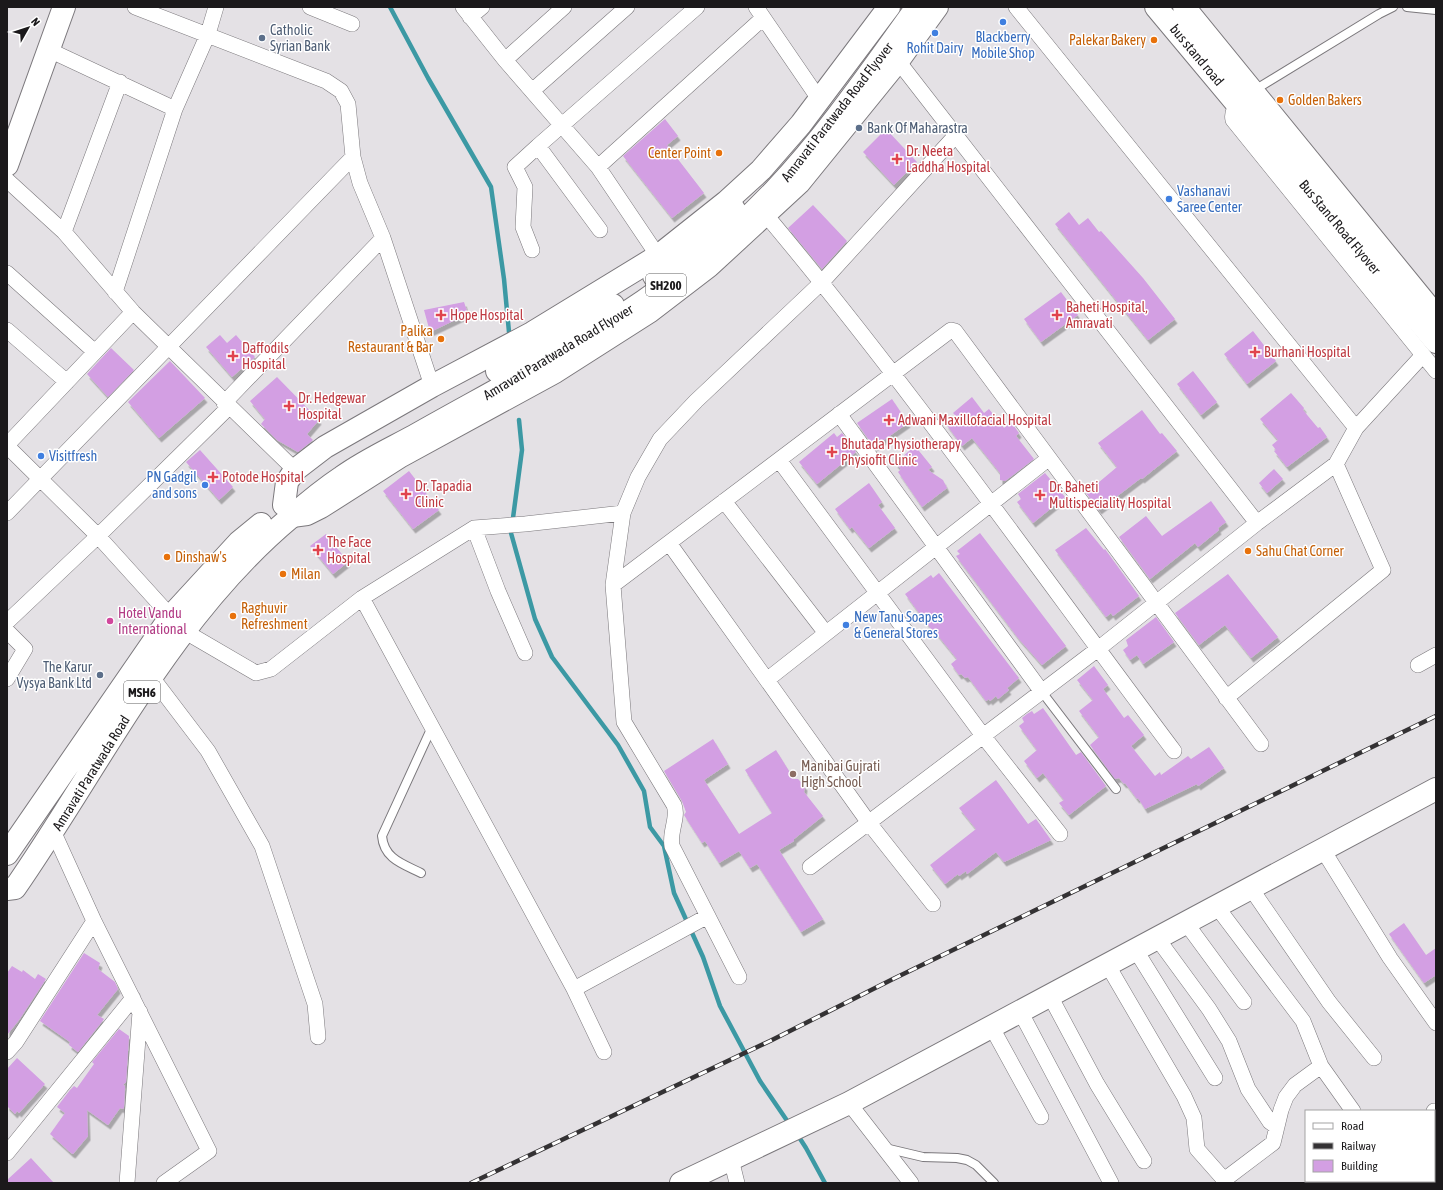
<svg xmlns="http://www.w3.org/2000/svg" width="1443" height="1190" font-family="'Asap Condensed',sans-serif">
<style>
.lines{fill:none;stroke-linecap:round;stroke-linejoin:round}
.stream{stroke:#3c99a4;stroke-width:4.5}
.building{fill:#d39fe3;filter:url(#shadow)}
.lane-casing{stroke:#7b787c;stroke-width:10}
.street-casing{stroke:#7b787c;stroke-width:16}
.secondary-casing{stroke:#7b787c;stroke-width:24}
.primary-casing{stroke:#7b787c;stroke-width:24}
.lane{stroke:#fff;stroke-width:8}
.street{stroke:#fff;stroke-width:15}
.secondary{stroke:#fff;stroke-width:22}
.primary{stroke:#fff;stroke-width:22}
.rail-casing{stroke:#343234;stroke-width:4.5}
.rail{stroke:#fff;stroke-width:3;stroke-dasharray:9;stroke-linecap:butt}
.shop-dot{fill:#3f7fe0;stroke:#fff;stroke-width:1.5}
.service-dot{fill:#5c6f8a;stroke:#fff;stroke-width:1.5}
.food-dot{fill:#e8710a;stroke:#fff;stroke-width:1.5}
.health-dot{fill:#e0444e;stroke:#fff;stroke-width:1.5}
.hotel-dot{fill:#d1479c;stroke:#fff;stroke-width:1.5}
.education-dot{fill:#8d6e63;stroke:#fff;stroke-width:1.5}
.labels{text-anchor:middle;stroke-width:3;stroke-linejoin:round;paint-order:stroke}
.shield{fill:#fff;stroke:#5f5e5f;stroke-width:1}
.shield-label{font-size:13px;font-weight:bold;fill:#1b191b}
.service-label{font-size:14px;fill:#4e5e75;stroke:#fff;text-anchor:start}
.shop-label{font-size:14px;fill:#366cbe;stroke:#fff;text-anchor:start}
.food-label{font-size:14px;fill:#c56008;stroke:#fff;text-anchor:start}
.street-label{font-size:14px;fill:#1b191b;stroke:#fff}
.health-label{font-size:14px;fill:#be3a42;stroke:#fff;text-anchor:start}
.hotel-label{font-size:14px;fill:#b23c85;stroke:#fff;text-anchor:start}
.education-label{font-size:14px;fill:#785e54;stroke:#fff;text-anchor:start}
</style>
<defs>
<filter id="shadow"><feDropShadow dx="2.5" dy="4.5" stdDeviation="0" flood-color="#0004"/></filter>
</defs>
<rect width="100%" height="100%" fill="#e4e1e5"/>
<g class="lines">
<!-- stream -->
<path class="stream" d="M390,7L428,78L491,187L504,279L509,332
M519,420L522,450L511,533L535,619L552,657L618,745L644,791L650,827L664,846L674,893L703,957L720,1006L760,1081L790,1125
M797,1134L806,1148L825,1183"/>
</g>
<!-- building -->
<path class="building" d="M665,119L678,136L667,145L704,193L672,218L623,156Z
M886,129L917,162L894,185L863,152Z
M813,205L847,241L822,269L788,228Z
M1069,212L1079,225L1088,218L1099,232L1101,231L1143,278L1175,319L1148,340L1055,224Z
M1061,292L1078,315L1041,342L1024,319Z
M464,302L468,314L430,332L424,310Z
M1253,331L1276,361L1247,384L1224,354Z
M220,335L227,343L236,335L255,357L232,377L206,347Z
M111,348L134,370L108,397L87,374Z
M170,361L205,398L159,438L128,402Z
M1193,371L1217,402L1201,415L1177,384Z
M277,377L319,420L307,434L313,440L298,452L277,440L261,424L265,419L250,401Z
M1291,393L1304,408L1303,410L1318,428L1320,427L1327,437L1287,467L1274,451L1276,450L1272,445L1278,440L1260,419Z
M972,397L984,413L989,409L1004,428L1011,422L1019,433L1016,436L1034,459L1005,481L1000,480V473L972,438L962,446L946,424L956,416L953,413Z
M892,399L908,423L874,447L857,423Z
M1142,410L1160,434L1162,433L1177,451L1142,479L1141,478L1099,510L1086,493L1117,467L1098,443Z
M834,433L837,437L842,433L856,452L817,484L799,462Z
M915,446L932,467L928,470L943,480L947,488L922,507L898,472L901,469L895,463Z
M200,450L233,487L219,500L186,462Z
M1274,469L1283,479L1267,493L1259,483Z
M409,471L439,510L413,529L383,491Z
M1045,473L1065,497L1033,523L1017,502L1021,499L1018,494Z
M869,483L882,502L878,505L895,528L869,548L852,527L850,529L835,509Z
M1211,501L1226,522L1218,528L1219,530L1198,547L1195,543L1150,579L1119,537L1146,516L1162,536Z
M1086,528L1104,550L1105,549L1139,596L1113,616L1111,613L1106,617L1055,550Z
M980,533L1066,646L1042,665L1018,638L956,556L960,554L957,551Z
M326,534L348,562L333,574L310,546Z
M939,573L1019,678L1007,688L1009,690L998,699L996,696L990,701L989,699L986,701L968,677L965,678L961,674L959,675L951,664L957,659L935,632L934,633L905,594L931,575L933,578Z
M1228,574L1278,637L1251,658L1225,625L1199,645L1175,613Z
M1156,617L1174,642L1143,664L1137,655L1130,660L1123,650L1128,646L1126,640Z
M1094,666L1108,685L1103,689L1124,718L1128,715L1144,735L1131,746L1155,776L1160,772L1161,775L1188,756L1191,759L1209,747L1224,768L1198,786L1197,784L1145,809L1138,798L1137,799L1125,783L1124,784L1119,778L1115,779L1090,745L1099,737L1079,711L1093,700L1077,680Z
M1043,708L1076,755L1081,752L1106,786L1069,815L1059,803L1064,800L1043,773L1037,778L1024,761L1037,750L1019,726L1024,722L1022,718L1027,714L1032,711L1034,714Z
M713,739L728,764L704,780L739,834L772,813L745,770L776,750L794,779H798L805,786L804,792L823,816L794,839V841L779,850L823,919L801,932L757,864L750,868L739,851L719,863L705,841L702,843L684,815L686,812L682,801L664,771Z
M996,780L1028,824L1036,819L1051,840L1004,862L996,852L967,874L966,871L959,876L958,874L945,884L930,865L976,829L959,808Z
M1404,923L1426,955L1436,948V975L1424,983L1389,934Z
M84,953L100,963L98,969L115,982L118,989L97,1015L104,1019L78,1052L69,1045L70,1042L40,1021Z
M12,966L22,972L23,970L35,979L38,974L46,979L19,1020L7,1035V973Z
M119,1029L129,1036L126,1082L123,1085L125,1086L124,1107L123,1109L120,1108L108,1125L87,1110L88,1136L73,1154L71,1153L50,1134L65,1113L57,1107L70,1090L74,1086L77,1088L94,1064L92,1062Z
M17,1058L45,1084L19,1113L17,1111L15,1114L7,1106V1069Z
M31,1158L54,1183H7V1180Z"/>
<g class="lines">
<defs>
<path id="lane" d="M1407,7L1436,10
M1253,91L1379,14L1393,7
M1042,692L1116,789
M421,873C403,864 384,859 382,836L432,727
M885,1148L923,1157L957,1158L967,1160L976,1165L994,1183"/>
<path id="street" d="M135,7L326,81L341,91L348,104L353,157L360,183L383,238L432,386
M310,7L352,24
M463,7L505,60L598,167L658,256
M756,7L819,99
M1016,7L1356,428
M470,17L482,7
M49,50L175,109
M505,60L564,7
M898,61L1257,523
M532,91L627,7
M1242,99C1236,104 1231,113 1233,120L1436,371
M598,167L763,18
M7,180L64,232L133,312L295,470
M766,215C910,387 1039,571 1174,751
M600,230L538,146L697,7
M64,232L120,82
M532,250L523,227L525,187L515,167L538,146
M7,273L95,352
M115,292L175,109L208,34L216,7
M7,330L67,382
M224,403L383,238
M839,414L1042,692
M7,445L133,312
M7,446L98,536L184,631L256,673L271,669L362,598L474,528L525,524L623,513
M779,460L984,737L1060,834
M724,501L825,632
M7,513L353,157
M474,528L498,591L525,653
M669,543L869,823L933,904
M613,585L951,330L955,331L1261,744
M362,598L574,989L604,1052
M7,622L98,536L229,407
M7,631L25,649L7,679
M1418,665L1436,655
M151,676L208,751L262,846L315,1004L318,1037
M768,679L1048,459
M1226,698L1383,570L1336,464
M54,833L94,921L209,1151L164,1183
M1323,850L1390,958L1436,1023
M810,867L1098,649L1257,523L1336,464L1356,428L1423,355
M1250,887L1329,1002L1374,1058
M1217,907L1303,1021L1321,1066L1353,1111
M1186,923L1244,1002
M1157,938L1209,1009L1229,1041L1248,1089L1270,1122L1277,1127
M1135,949L1215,1078
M1107,964L1184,1096L1194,1118L1197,1149L1227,1183
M739,977L672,846C669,832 679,817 674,805L624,722L613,585L623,513L638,477L660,439L696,401L822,282L957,134
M574,989L708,916
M1049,994L1097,1084L1144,1161
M1020,1011L1111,1183
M991,1026L1041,1117
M7,1052L16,1042L94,921
M849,1103L911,1183
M1434,1111H1436
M7,1153L133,998
M731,1159L737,1183
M1224,1180L1273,1143L1281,1110L1286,1097L1295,1085L1321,1066
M127,1183L140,1012"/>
<path id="secondary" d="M7,165L64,7
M284,505L287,482L295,470L325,447L432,386L532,333L658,256L726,202L761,170L801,124L889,7
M292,516L307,514L321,507L401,456L555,372L649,312L709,266L799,183L898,61L937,7
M681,1183L849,1103L1436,789"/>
<path id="primary" d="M1156,7L1436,342
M1184,7L1436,316
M654,276L734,209
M497,371L613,305
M7,854L171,616L239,542L261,524
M7,889L15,888C103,761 171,617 291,517C307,503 324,489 342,477C364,461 390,449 414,436C472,403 532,372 588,337C656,296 720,248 775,190C828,134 872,69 917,7"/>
</defs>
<!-- lane casing -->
<use href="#lane" class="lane-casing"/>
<!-- street casing -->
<use href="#street" class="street-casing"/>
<!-- secondary casing -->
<use href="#secondary" class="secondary-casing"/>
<!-- primary casing -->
<use href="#primary" class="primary-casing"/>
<!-- lane -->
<use href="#lane" class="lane"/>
<!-- street -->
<use href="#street" class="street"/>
<!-- secondary -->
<use href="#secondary" class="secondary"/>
<!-- primary -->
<use href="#primary" class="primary"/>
<defs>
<path id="rail" d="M471,1183L770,1041L893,979L1436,716"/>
</defs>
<!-- rail casing -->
<use href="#rail" class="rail-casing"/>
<!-- rail -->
<use href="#rail" class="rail"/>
</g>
<!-- markers -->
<g class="shop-dot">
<circle cx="1003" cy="22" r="4"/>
<circle cx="935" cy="33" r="4"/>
<circle cx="1169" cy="199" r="4"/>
<circle cx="41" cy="456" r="4"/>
<circle cx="205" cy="485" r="4"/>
<circle cx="846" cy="625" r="4"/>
</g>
<g class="service-dot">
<circle cx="262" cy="38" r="4"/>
<circle cx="859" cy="128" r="4"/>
<circle cx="100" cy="675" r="4"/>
</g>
<g class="food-dot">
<circle cx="1154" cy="40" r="4"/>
<circle cx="1280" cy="100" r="4"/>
<circle cx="719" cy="153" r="4"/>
<circle cx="441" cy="339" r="4"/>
<circle cx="1248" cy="551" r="4"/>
<circle cx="167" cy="557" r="4"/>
<circle cx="283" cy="574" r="4"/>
<circle cx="233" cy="616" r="4"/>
</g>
<g class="health-dot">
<path d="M895 153h4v4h4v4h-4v4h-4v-4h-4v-4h4z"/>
<path d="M439 309h4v4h4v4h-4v4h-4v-4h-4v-4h4z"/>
<path d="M1055 309h4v4h4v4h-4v4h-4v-4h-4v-4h4z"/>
<path d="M1253 346h4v4h4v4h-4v4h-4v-4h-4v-4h4z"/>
<path d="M231 350h4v4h4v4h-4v4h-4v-4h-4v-4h4z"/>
<path d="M287 400h4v4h4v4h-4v4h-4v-4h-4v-4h4z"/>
<path d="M887 414h4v4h4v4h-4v4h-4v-4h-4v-4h4z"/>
<path d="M830 446h4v4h4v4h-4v4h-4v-4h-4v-4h4z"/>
<path d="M211 471h4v4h4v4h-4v4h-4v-4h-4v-4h4z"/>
<path d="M404 488h4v4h4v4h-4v4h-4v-4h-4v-4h4z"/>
<path d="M1038 489h4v4h4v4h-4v4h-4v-4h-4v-4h4z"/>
<path d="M316 544h4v4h4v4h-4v4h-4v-4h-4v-4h4z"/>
</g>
<circle class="hotel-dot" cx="110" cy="621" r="4"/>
<circle class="education-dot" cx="793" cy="774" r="4"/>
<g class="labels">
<!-- shield labels -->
<g class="shield">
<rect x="646" y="274" width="40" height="22" rx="3"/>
<rect x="124" y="681" width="36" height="22" rx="3"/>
</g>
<g class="shield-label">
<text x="666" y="290">SH200</text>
<text x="142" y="697">MSH6</text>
</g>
<!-- service labels -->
<g class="service-label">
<text x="270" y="35">Catholic<tspan x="270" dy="16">Syrian Bank</tspan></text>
<text x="867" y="133">Bank Of Maharastra</text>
<text x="92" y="672" text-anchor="end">The Karur<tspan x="92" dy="16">Vysya Bank Ltd</tspan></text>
</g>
<!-- shop labels -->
<g class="shop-label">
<text x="1003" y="42" text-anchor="middle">Blackberry<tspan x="1003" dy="16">Mobile Shop</tspan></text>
<text x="935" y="53" text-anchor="middle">Rohit Dairy</text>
<text x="1177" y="196">Vashanavi<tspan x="1177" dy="16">Saree Center</tspan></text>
<text x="49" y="461">Visitfresh</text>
<text x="197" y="482" text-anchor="end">PN Gadgil<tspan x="197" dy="16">and sons</tspan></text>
<text x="854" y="622">New Tanu Soapes<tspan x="854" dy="16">&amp; General Stores</tspan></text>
</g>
<!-- food labels -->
<g class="food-label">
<text x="1146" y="45" text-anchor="end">Palekar Bakery</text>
<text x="1288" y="105">Golden Bakers</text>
<text x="711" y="158" text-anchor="end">Center Point</text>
<text x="433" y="336" text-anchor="end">Palika<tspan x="433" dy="16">Restaurant &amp; Bar</tspan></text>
<text x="1256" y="556">Sahu Chat Corner</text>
<text x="175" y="562">Dinshaw's</text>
<text x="291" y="579">Milan</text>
<text x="241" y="613">Raghuvir<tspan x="241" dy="16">Refreshment</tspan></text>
</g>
<!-- street labels -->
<g class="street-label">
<text transform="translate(1197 55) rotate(50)" y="5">bus stand road</text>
<text transform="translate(837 112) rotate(-52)" y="5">Amravati Paratwada Road Flyover</text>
<text transform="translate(1340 227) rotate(50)" y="5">Bus Stand Road Flyover</text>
<text transform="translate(558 352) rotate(-31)" y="5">Amravati Paratwada Road Flyover</text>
<text transform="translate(91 773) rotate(-58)" y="5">Amravati Paratwada Road</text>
</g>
<!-- health labels -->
<g class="health-label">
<text x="906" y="156">Dr. Neeta<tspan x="906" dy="16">Laddha Hospital</tspan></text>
<text x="1066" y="312">Baheti Hospital,<tspan x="1066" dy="16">Amravati</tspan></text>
<text x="450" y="320">Hope Hospital</text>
<text x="242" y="353">Daffodils<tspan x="242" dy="16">Hospital</tspan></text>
<text x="1264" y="357">Burhani Hospital</text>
<text x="298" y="403">Dr. Hedgewar<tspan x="298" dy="16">Hospital</tspan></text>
<text x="898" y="425">Adwani Maxillofacial Hospital</text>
<text x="841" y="449">Bhutada Physiotherapy<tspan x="841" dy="16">Physiofit Clinic</tspan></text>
<text x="222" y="482">Potode Hospital</text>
<text x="415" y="491">Dr. Tapadia<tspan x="415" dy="16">Clinic</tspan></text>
<text x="1049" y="492">Dr. Baheti<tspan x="1049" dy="16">Multispeciality Hospital</tspan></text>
<text x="327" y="547">The Face<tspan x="327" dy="16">Hospital</tspan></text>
</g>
<!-- hotel labels -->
<g class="hotel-label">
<text x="118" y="618">Hotel Vandu<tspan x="118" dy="16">International</tspan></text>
</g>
<!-- education labels -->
<g class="education-label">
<text x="801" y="771">Manibai Gujrati<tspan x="801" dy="16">High School</tspan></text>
</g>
</g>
<!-- border -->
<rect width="1443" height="1190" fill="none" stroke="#1b191b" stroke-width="16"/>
<!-- legend -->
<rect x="1305" y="1110" width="130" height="72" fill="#ffffff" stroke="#a4a3a4"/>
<rect x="1313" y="1123" width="20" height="6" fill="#ffffff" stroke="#a4a3a4"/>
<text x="1341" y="1130" font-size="12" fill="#1b191b">Road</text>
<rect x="1313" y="1143" width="20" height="6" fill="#343234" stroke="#a4a3a4"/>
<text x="1341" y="1150" font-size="12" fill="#1b191b">Railway</text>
<rect x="1313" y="1160" width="20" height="12" fill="#d39fe3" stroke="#a4a3a4"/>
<text x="1341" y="1170" font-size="12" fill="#1b191b">Building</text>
<!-- north arrow -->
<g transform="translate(28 28) rotate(51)" stroke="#ffffff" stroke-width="3" paint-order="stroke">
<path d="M0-3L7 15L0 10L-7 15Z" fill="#1b191b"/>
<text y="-6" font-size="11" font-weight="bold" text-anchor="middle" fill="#1b191b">N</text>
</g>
</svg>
